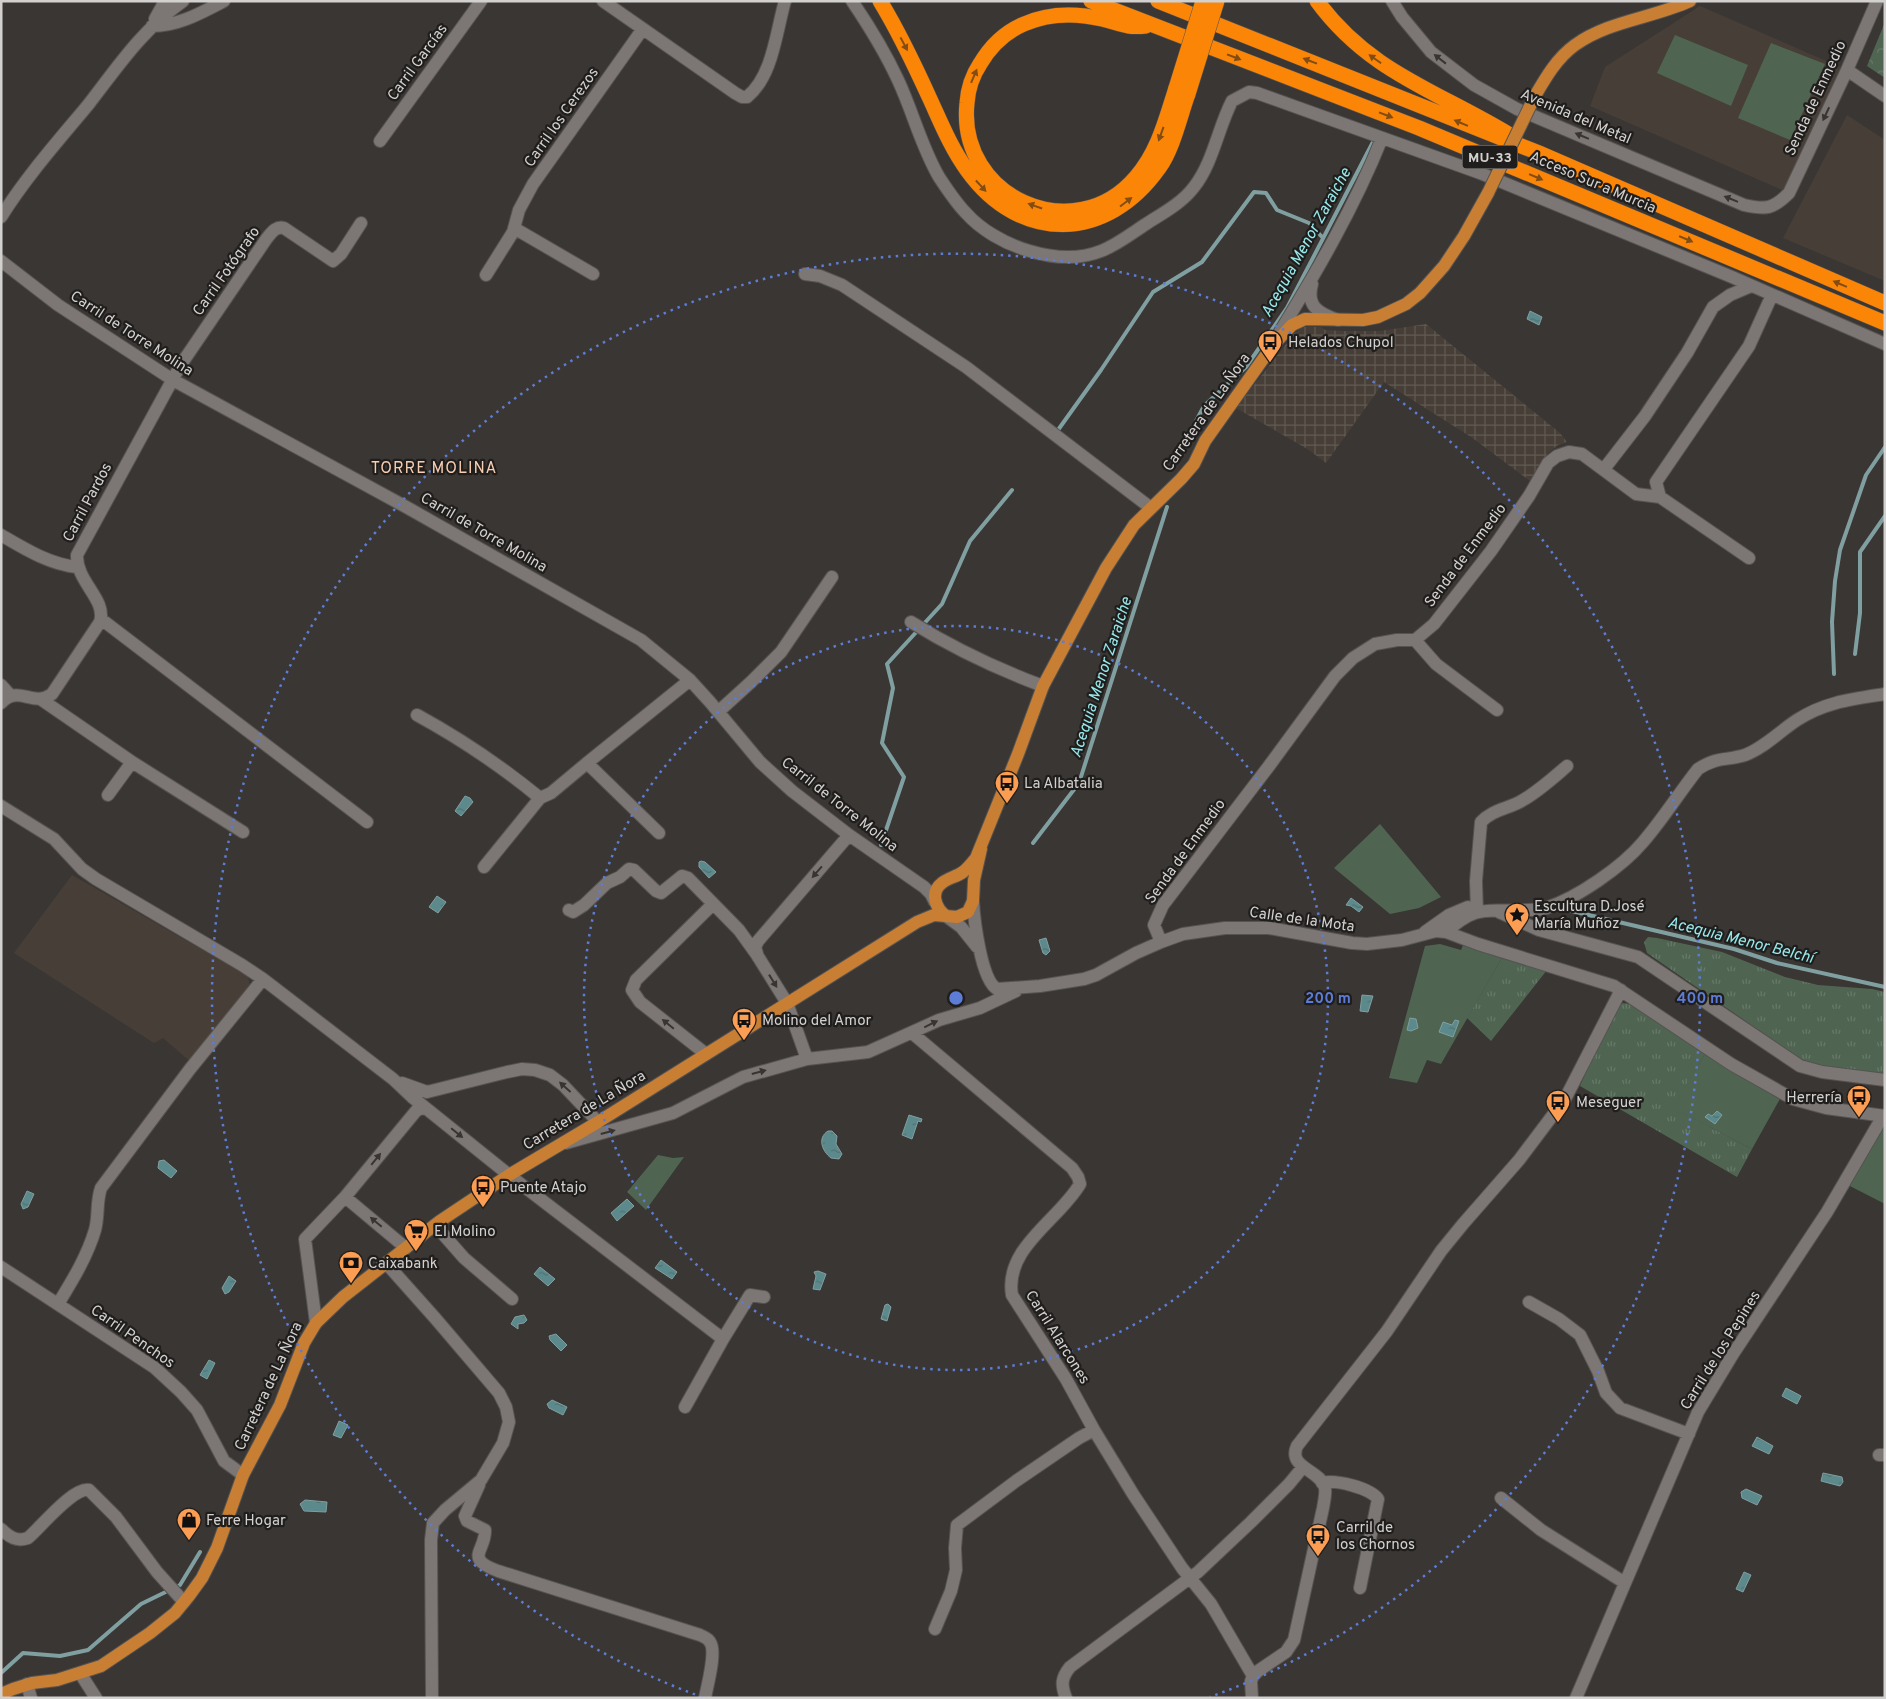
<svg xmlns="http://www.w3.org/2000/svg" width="1886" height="1699" font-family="Overpass,sans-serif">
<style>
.built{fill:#473f37}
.industrial{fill:url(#industrial-grid)}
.grass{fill:url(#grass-tufts)}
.forest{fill:url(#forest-crowns)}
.garden{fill:#4f6552}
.water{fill:url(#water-ripples);stroke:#809fa0}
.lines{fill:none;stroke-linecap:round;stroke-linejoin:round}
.stream{stroke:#809fa0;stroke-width:4}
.minor-casing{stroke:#565351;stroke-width:14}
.major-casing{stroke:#565351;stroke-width:14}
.highway-casing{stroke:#565351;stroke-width:16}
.minor{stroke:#7c7774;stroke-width:12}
.major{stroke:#c87f33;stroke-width:12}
.highway{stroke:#fa8507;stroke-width:15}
.major-bridge-casing{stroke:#565351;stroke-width:14;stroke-linecap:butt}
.highway-bridge-casing{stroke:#565351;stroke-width:16;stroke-linecap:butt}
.major-bridge{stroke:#c87f33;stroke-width:12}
.highway-bridge{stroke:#fa8507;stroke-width:15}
.oneway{fill:#824c13}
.oneway2{fill:#373432}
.ring{fill:none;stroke:#5d7cd5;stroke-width:2.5;stroke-dasharray:2.5 5}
.labels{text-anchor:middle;stroke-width:4.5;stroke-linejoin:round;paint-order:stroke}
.shield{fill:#201e1c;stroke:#9d9b99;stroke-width:1}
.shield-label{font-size:14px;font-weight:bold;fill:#d3d1cf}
.street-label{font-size:15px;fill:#d3d1cf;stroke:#201e1c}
.poi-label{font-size:15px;fill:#d3d1cf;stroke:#201e1c;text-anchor:start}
.water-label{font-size:16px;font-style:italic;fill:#97e9ec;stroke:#201e1c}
.neighbourhood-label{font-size:16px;letter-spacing:1px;fill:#f8ceb2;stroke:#201e1c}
.centre{fill:#5d7cd5;stroke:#201e1c;stroke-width:2.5}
.ring-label{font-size:15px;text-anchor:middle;font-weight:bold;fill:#5d7cd5;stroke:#201e1c;stroke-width:4.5;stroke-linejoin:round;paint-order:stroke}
</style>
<defs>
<pattern id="industrial-grid" width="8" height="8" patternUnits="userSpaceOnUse" patternTransform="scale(1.25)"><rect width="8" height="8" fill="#473f37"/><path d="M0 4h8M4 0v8" fill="none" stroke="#615a53"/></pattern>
<pattern id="grass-tufts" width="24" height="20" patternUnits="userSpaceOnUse" patternTransform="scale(1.25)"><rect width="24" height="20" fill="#4f6552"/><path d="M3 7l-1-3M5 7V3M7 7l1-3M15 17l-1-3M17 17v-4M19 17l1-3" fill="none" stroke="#677a6a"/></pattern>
<pattern id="forest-crowns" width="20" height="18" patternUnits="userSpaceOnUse" patternTransform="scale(1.25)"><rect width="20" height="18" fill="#4f6552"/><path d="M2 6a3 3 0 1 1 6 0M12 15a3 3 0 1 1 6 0" fill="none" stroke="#677a6a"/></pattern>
<pattern id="water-ripples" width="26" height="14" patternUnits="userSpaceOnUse" patternTransform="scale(1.25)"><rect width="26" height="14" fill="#5c8a8c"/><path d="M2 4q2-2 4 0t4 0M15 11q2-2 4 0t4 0" fill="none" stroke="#527071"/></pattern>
</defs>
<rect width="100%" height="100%" fill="#3a3633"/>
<!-- built -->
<path class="built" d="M1700,6L1847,70L1789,193L1590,106L1605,67Z
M1847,115L1885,140V281L1783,238Z
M72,875L248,976L250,987L191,1062L163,1038L154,1043L14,953Z"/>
<!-- industrial -->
<path class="industrial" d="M1426,324L1560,433L1567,442L1558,445L1548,453L1530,481L1471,437L1384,382L1326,463L1309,450L1236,408L1294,334L1302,327H1321L1325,330L1344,331H1380Z"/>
<!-- grass -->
<path class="grass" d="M1648,937L1657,938L1722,952L1785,977L1818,985L1872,989L1885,992V1075L1824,1068L1802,1060L1647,953L1644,942Z
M1503,956L1547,970L1491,1041L1467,1018Z
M1623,1003L1630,1004L1706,1052L1674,1108L1752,1149L1737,1177L1580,1086L1613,1010Z"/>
<!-- forest -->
<path class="forest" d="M1885,22V78L1867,66Z"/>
<!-- garden -->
<path class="garden" d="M1675,35L1748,65L1731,106L1657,73Z
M1771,43L1825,64L1790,140L1738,118Z
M1380,824L1441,897L1419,908L1390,914L1334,868Z
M1464,943L1503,956L1441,1064L1427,1060L1417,1083L1389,1078L1425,946L1440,944L1461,950Z
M1706,1052L1781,1097L1752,1149L1673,1108Z
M1885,1125V1204L1848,1185Z
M658,1155L673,1158L684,1157L646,1210L627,1192Z"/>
<!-- water -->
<path class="water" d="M1530,311L1542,317L1539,325L1527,319Z
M465,796L470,798L473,802L461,816L455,811Z
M701,861L705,862L716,872L709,878L699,867V862Z
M437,896L446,902L438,913L429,907Z
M1351,898L1363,907L1359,912L1351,906L1346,905Z
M1046,938L1050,951L1046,955L1043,953L1039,940Z
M1362,995L1373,996L1368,1012L1360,1011Z
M1410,1018L1416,1019L1418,1028L1411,1031L1407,1030Z
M1455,1020L1459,1021L1453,1037L1439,1032L1443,1022L1452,1025Z
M1717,1111L1722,1115L1715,1124L1705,1117L1708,1114L1712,1116Z
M909,1115L922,1119L921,1122L918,1121L912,1139L902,1135Z
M828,1131H832L837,1136L836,1144L842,1154L839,1159L831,1158C822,1151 817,1138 828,1131Z
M164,1160L177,1171L171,1178L158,1168L159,1161Z
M27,1191L34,1194L28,1207L23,1209L21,1204Z
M627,1199L634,1206L617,1221L611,1213Z
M661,1260L677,1272L672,1279L655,1268Z
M540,1267L555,1279L548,1286L534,1274Z
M818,1271L826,1274L820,1290L813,1289L816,1276L814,1272Z
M229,1276L236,1281L229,1292L225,1294L222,1288Z
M888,1304L891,1307L887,1321L881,1319L885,1305Z
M524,1315L527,1320L524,1323L518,1324V1329L511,1324L515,1317Z
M556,1334L567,1345L561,1351L550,1340L549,1336Z
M209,1360L215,1363L207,1379L200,1375Z
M1786,1388L1801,1396L1797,1404L1782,1396Z
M552,1400L567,1407L563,1415L549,1408L547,1404Z
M339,1421L348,1425L341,1438L333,1435Z
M1757,1437L1773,1446L1769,1454L1752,1446Z
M1823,1473L1842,1477L1843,1482L1840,1486L1821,1481Z
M1746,1489L1762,1496L1757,1505L1742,1498L1741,1492Z
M305,1500L327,1502L326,1512L304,1511L300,1504Z
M1744,1572L1751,1575L1743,1592L1736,1589Z"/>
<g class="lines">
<!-- stream -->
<path class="stream" d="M1058,430L1101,370L1153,292L1202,262L1254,192L1266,193L1277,210L1309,223L1323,238
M1184,449L1185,442L1204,406L1246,367L1287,308L1374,140
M1855,654L1860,613V552L1885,516
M1834,674L1832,622L1835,581L1840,550L1866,475L1885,447
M1033,843L1079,783L1167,507
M881,845L904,777L882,743L893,688L887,664L942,604L970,541L1012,490
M1563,909L1734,949L1777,963L1885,987
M1,1673L23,1653L60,1656L88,1650L141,1604L180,1585L200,1552"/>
<defs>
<path id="minor" d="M603,1L735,93L742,97H747C773,76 776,32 785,1
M852,1C869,26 885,52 898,80C913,112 921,146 939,177C947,189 956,203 966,213C995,246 1059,268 1101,251C1117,245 1132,233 1146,224C1163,213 1182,203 1194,187C1213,163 1218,128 1232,101L1249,92L1257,93L1480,173L1732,277L1885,344
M1392,1L1402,17L1431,52L1474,85L1517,109L1744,205C1766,210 1773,209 1789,193L1847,70L1877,1
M155,19L165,1
M152,26C178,26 201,13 224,1
M1847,70L1885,96
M380,141L481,1
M1,217C26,177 58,141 88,105C119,65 141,31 183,1
M514,228L593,274
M1,261L58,305L173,380L408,508L641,640L690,680L710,702L760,762L792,791L849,835L924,887L931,894L935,902
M805,274L820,276L842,285L966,367L1151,508
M486,275L513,232L519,210L533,184L642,30
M1312,284C1306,306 1318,313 1338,320
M1278,335C1317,271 1354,208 1382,138
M1604,469L1645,416L1687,353L1713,307L1730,295L1751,286
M1660,497L1656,482L1749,346L1772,295
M1,535C25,549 49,564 77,567
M101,619L367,822
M911,622C953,648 997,669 1043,686
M1415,640L1436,664L1497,710
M1,685L10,695
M42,700L132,762L108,795
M1,703C18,684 33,708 52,694L100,622C107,599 76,582 77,555L180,366L267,238C272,232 276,226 284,228L333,261L341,254L361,223
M718,712L751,682L781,652L832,577
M417,715C461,739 501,766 540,798L484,867
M132,762L243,832
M587,763L690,680
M540,798L551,793L587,763L659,833
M1,806L54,839L82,869L96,879L242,965L263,979L393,1079L412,1097L509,1175L723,1339
M973,901C974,919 981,980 997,989L1040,986L1084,979L1096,975L1136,953L1161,942L1183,934L1225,928H1269L1352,943L1367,944L1402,940L1436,931L1446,932L1478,944L1614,986L1731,1064L1793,1099L1826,1108L1885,1116
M569,910L573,912L584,905L607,883L620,877L629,869L634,870L656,891L661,893L682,876L688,878L739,930L757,955L787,1003L807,1059
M1477,912L1476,881L1481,822C1493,809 1509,809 1523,800C1539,791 1553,778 1567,766
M1499,912L1539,930L1638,957L1800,1066L1822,1072L1885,1080
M946,916L961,927L977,947
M1425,932L1449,915L1468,907
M1446,932C1479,902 1488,913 1527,910C1533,910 1540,910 1546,908C1577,898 1622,867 1643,842C1663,819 1679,793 1698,769C1718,756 1726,761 1745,755C1764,748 1780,731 1797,720C1825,702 1852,699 1885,694
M1161,942L1154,925L1163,905L1269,766L1335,676L1353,658L1375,644L1397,640H1415L1434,624L1491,551L1529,496L1548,463L1557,456L1569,452L1582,454L1636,494L1660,497L1749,558
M758,957L755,947L758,941L849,835
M912,1033L1072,1168L1078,1177L1080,1184C1059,1220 1004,1248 1012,1295L1066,1379L1094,1430L1133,1494L1182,1568L1211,1604L1253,1676
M706,1054L640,1002L632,990L636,980L713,904
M402,1083L427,1092L507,1072L522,1069L535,1070L550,1075L563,1085L598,1122
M566,1143L673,1113L743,1077L807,1059L868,1052L939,1020L980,1008L1016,991
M345,1197L406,1248
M435,1225L464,1258L512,1299
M386,1263L435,1318L499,1393L506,1407L509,1422L503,1443L481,1480L445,1510L433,1523L431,1540L432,1698
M1,1267L155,1368L181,1392L197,1410L224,1461L243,1475
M1529,1302L1559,1319L1580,1335L1598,1371L1606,1393L1620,1408L1689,1434
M58,1304C72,1281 87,1257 95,1230C99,1216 96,1202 101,1188L190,1069L263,979
M316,1323L305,1239L345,1197L416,1111L421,1108L427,1109
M685,1407L723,1339L750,1295L764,1297
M1879,1455H1885
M1322,1483C1335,1479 1370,1488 1378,1499L1360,1588
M479,1485L465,1516L467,1521L485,1530C486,1551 463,1558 498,1571L700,1635C704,1637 708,1638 710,1642C717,1652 707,1686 705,1698
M1501,1498L1541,1530L1625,1583
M1,1529C9,1537 17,1542 28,1538C41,1527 73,1487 89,1490L116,1517L157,1572L184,1602
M935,1629L951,1591L956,1570L955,1548L957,1525L1016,1481L1079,1438L1094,1430
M80,1673L96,1698
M27,1684L31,1698
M1066,1698C1061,1685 1061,1678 1070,1667L1198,1572L1251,1522L1289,1484L1303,1467
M1252,1698L1251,1681L1253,1676L1258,1671L1286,1652L1294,1640L1323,1508C1324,1502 1326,1494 1325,1488C1321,1470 1287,1468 1297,1446L1387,1331L1441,1251L1463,1224L1519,1160L1565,1099L1621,990
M1576,1698L1698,1412L1733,1354L1827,1212L1883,1116"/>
<path id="major" d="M1535,96C1546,77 1557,58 1575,45C1608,21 1653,18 1690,1
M946,916C935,908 930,892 942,883C948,878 956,877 963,872C968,868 972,863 976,858L1018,754L1043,686L1106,568L1134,525L1181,479L1194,464L1205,441L1273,345L1292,325L1305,319L1363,320L1378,317L1406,304L1420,293L1444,266L1464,236L1488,193
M1,1694L13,1689L32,1683L57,1680L101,1666L150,1633L175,1613L189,1596L202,1578L217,1548L243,1475L280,1405L304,1343L316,1323L343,1297L440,1221L509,1175L598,1122L917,922L934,915L957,917L968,912L973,901L974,880L981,849"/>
<path id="highway" d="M880,1C899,32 915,66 930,99C941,123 951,148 967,170C1020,244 1107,242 1159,168C1173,149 1180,116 1188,94
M1091,1L1419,128L1885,323
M1158,1L1539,153L1885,303
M1317,1C1370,73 1438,91 1510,135
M1146,26C1125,28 1122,24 1102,19C1076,13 1049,13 1024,24C1005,32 990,47 980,64C972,76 968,89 967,103C957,197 1074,250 1136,177C1158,152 1166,119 1176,88"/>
</defs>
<!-- minor casing -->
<use href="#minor" class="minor-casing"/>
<!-- major casing -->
<use href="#major" class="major-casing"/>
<!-- highway casing -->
<use href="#highway" class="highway-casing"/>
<!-- minor -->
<use href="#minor" class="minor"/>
<!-- major -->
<use href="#major" class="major"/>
<!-- highway -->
<use href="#highway" class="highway"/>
<defs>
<path id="major-bridge" d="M1488,193L1535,96"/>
<path id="highway-bridge" d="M1176,88L1203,1
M1188,94L1217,1"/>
</defs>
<!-- major-bridge casing -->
<use href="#major-bridge" class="major-bridge-casing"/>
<!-- highway-bridge casing -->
<use href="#highway-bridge" class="highway-bridge-casing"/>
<!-- major-bridge -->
<use href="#major-bridge" class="major-bridge"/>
<!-- highway-bridge -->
<use href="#highway-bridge" class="highway-bridge"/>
</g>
<!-- one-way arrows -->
<defs><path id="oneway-solid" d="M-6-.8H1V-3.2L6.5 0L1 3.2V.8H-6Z" transform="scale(1.25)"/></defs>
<g class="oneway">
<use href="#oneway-solid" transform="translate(904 44) rotate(62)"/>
<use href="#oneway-solid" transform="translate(1234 57) rotate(21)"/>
<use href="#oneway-solid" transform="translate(1375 59) rotate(-145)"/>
<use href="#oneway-solid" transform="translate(1310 61) rotate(-159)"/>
<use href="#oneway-solid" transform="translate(974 76) rotate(-67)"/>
<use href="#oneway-solid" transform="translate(1386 115) rotate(21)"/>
<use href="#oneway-solid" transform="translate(1461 123) rotate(-157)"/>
<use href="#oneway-solid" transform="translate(1161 134) rotate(110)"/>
<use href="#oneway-solid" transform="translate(1536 177) rotate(23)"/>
<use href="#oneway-solid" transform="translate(981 186) rotate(47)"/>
<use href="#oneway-solid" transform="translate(1126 202) rotate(-37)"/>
<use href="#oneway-solid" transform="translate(1035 206) rotate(-161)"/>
<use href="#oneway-solid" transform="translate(1686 239) rotate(23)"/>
<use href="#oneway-solid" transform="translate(1840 284) rotate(-157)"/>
</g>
<g class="oneway2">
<use href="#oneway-solid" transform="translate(1440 59) rotate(-142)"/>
<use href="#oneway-solid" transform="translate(1826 114) rotate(115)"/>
<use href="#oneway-solid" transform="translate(1582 136) rotate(-157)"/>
<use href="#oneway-solid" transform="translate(1731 199) rotate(-158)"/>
<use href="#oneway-solid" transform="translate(817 872) rotate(131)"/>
<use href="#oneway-solid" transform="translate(773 981) rotate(58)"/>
<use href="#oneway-solid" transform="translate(668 1024) rotate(-141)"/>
<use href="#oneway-solid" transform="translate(931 1024) rotate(-26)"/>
<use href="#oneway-solid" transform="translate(759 1072) rotate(-15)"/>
<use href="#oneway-solid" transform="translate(565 1087) rotate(-138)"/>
<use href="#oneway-solid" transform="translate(608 1132) rotate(-15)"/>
<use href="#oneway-solid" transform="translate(457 1133) rotate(39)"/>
<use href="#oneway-solid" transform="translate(376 1159) rotate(-51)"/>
<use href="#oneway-solid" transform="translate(376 1222) rotate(-140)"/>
</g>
<!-- distance rings -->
<g class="ring">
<circle cx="956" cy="998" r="372"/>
<path d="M702 1697A744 744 0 1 1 1210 1697"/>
</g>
<!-- icons -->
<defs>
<symbol id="bus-pin" viewBox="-11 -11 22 30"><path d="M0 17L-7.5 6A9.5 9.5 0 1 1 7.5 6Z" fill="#fc9d54" stroke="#201e1c"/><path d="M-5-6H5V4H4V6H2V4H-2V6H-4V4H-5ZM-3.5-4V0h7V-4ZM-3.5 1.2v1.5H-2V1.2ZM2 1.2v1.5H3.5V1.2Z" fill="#111"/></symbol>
<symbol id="sight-pin" viewBox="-11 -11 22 30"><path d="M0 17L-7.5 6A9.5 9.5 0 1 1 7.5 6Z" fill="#fc9d54" stroke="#201e1c"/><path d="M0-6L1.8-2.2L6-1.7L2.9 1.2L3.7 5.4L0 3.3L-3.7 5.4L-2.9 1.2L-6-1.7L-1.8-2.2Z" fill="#111"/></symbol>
<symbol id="supermarket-pin" viewBox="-11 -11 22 30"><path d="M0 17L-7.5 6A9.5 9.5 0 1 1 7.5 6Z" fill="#fc9d54" stroke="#201e1c"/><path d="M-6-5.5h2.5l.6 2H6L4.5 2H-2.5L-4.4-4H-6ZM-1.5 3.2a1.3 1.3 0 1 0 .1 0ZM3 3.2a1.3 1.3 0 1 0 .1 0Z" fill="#111"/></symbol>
<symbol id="bank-pin" viewBox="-11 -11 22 30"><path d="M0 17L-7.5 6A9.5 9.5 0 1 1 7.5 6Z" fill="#fc9d54" stroke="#201e1c"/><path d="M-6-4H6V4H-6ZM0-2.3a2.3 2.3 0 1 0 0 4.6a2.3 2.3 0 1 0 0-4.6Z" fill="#111"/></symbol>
<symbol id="shop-pin" viewBox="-11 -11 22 30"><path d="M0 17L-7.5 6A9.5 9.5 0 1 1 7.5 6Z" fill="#fc9d54" stroke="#201e1c"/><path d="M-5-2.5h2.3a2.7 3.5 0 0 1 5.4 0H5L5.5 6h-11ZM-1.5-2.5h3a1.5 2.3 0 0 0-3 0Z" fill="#111"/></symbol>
</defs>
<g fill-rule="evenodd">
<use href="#bus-pin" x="1256" y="328" width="28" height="38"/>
<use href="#bus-pin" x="993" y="769" width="28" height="38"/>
<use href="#sight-pin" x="1503" y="901" width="28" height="38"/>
<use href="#bus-pin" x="730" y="1006" width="28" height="38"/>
<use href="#bus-pin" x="1845" y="1083" width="28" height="38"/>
<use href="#bus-pin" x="1544" y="1088" width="28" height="38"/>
<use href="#bus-pin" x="469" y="1173" width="28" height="38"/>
<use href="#supermarket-pin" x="402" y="1217" width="28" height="38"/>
<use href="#bank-pin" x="337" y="1249" width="28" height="38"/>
<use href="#shop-pin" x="175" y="1506" width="28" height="38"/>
<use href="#bus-pin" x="1304" y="1522" width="28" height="38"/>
</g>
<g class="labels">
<!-- shield labels -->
<rect class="shield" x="1462.5" y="145.5" width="55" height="23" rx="4"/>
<g class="shield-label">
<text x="1490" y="162">MU-33</text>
</g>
<!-- street labels -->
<g class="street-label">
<text transform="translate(417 62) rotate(-54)" y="5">Carril Garcías</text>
<text transform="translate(1815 98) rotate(-65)" y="5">Senda de Enmedio</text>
<text transform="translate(1576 116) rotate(23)" y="5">Avenida del Metal</text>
<text transform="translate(561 117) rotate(-55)" y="5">Carril los Cerezos</text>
<text transform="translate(1593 182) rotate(23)" y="5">Acceso Sur a Murcia</text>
<text transform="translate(226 271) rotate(-55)" y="5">Carril Fotógrafo</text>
<text transform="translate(132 333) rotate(33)" y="5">Carril de Torre Molina</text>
<text transform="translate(1206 412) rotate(-55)" y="5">Carretera de La Ñora</text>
<text transform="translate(87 502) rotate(-62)" y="5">Carril Pardos</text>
<text transform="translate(484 532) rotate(30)" y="5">Carril de Torre Molina</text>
<text transform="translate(1465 555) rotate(-53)" y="5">Senda de Enmedio</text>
<text transform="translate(840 804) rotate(38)" y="5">Carril de Torre Molina</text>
<text transform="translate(1185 851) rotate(-54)" y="5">Senda de Enmedio</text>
<text transform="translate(1302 919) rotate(8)" y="5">Calle de la Mota</text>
<text transform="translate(584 1110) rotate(-31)" y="5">Carretera de La Ñora</text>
<text transform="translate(133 1336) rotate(35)" y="5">Carril Penchos</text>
<text transform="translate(1058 1337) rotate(58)" y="5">Carril Alarcones</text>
<text transform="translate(1720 1350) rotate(-58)" y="5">Carril de los Pepines</text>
<text transform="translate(268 1386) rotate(-65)" y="5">Carretera de La Ñora</text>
</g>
<!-- poi labels -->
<g class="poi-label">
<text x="1288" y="347">Helados Chupol</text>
<text x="1024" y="788">La Albatalia</text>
<text x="1534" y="911">Escultura D.José<tspan x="1534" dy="17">María Muñoz</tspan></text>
<text x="762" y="1025">Molino del Amor</text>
<text x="1842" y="1102" text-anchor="end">Herrería</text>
<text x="1576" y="1107">Meseguer</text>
<text x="500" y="1192">Puente Atajo</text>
<text x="434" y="1236">El Molino</text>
<text x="368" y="1268">Caixabank</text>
<text x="206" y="1525">Ferre Hogar</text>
<text x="1336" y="1532">Carril de<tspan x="1336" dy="17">los Chornos</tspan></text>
</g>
<!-- water labels -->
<g class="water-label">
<text transform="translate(1305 242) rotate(-61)" y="6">Acequia Menor Zaraiche</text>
<text transform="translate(1100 677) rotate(-72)" y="6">Acequia Menor Zaraiche</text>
<text transform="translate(1741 939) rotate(14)" y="6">Acequia Menor Belchí</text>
</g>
<!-- neighbourhood labels -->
<g class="neighbourhood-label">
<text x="434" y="473">TORRE MOLINA</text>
</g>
</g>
<circle cx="956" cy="998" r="8" class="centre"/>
<g class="ring-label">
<text x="1328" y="1003">200 m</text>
<text x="1700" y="1003">400 m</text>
</g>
<!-- border -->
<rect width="1886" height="1699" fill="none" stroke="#d3d1cf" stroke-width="5"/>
</svg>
